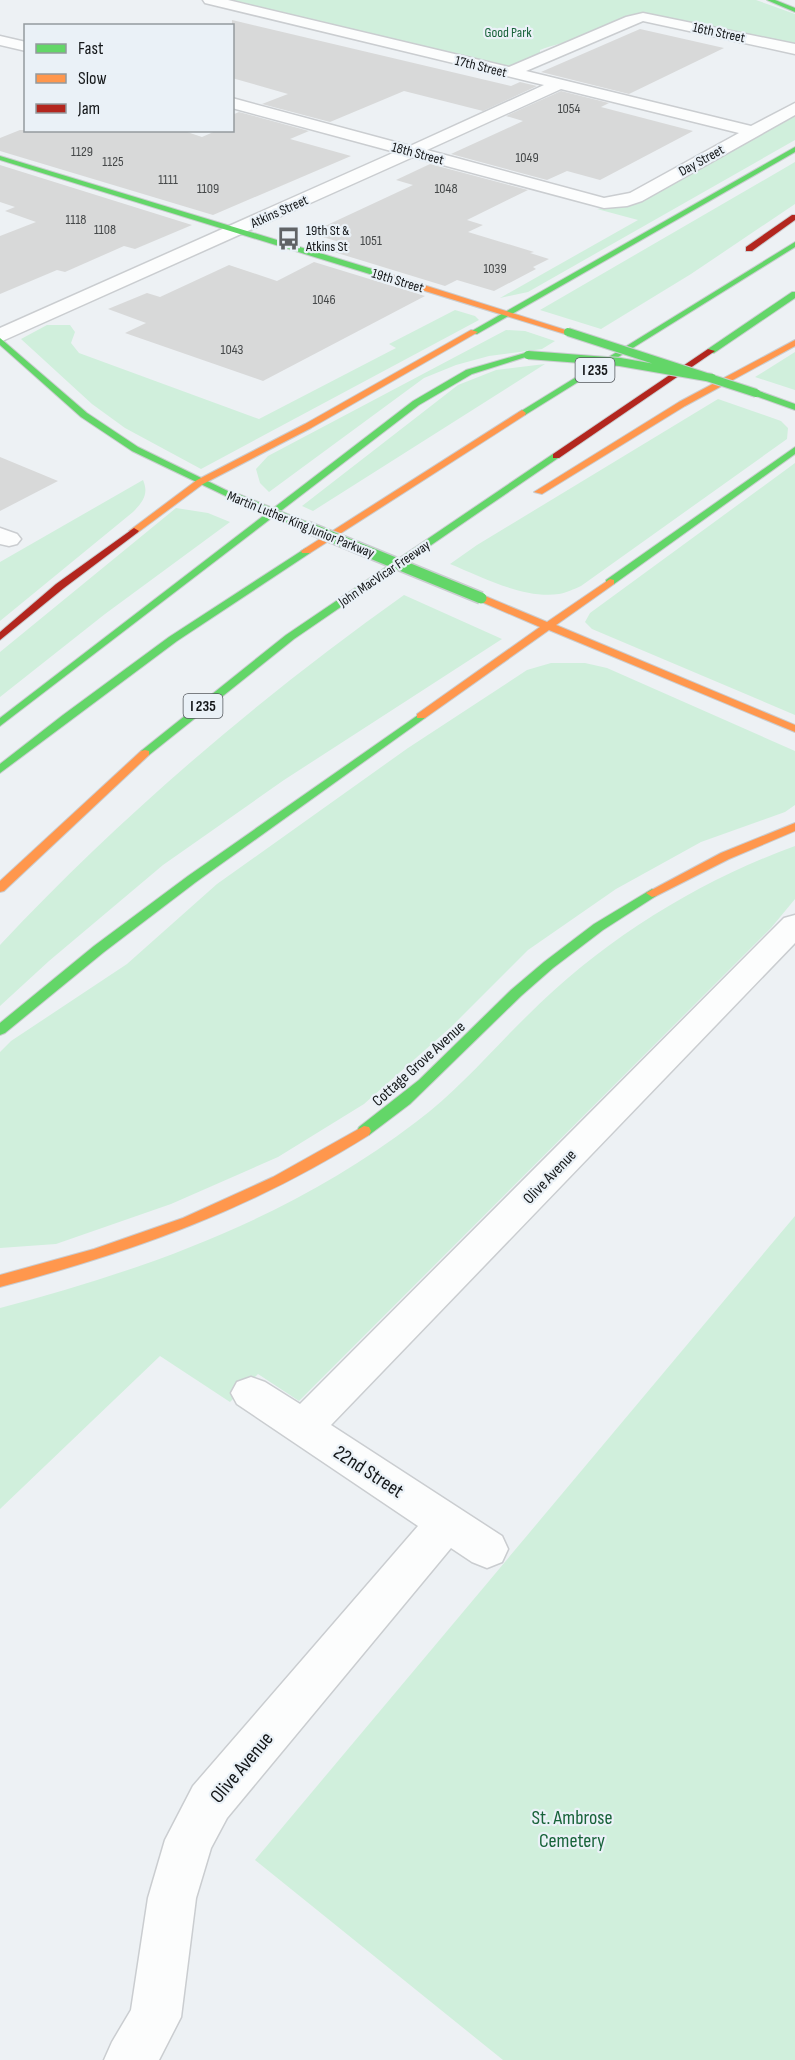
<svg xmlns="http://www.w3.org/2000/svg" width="795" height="2060" font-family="'Sofia Sans Condensed',sans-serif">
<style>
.green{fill:#d0efdc}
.building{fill:#d8d9d9}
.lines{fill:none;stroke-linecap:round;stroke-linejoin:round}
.street-casing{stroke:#cacdd0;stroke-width:3}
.fast-casing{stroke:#cacdd0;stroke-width:2}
.slow-casing{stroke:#cacdd0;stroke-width:2}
.jam-casing{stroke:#cacdd0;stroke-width:2}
.street{fill:#fcfdfd;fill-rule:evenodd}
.fast{fill:#63d668;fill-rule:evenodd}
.slow{fill:#ff974d;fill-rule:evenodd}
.jam{fill:#b3261e;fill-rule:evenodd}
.fast-bridge-far1-casing{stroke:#cacdd0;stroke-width:10;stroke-linecap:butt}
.fast-bridge-casing{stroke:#cacdd0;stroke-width:14;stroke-linecap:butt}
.fast-bridge-far1{stroke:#63d668;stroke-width:8}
.fast-bridge{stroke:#63d668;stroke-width:11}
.labels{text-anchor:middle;stroke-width:4.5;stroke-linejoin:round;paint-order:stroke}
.far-park-label{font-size:14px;fill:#18633a;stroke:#eaf1f7}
.far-street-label{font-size:14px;fill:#141719;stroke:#eaf1f7}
.number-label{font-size:14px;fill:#454849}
.far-poi-label{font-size:14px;fill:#141719;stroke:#eaf1f7;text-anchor:start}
.shield{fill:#eaf1f7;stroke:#54585c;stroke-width:1.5}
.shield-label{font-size:15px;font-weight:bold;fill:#141719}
.street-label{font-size:16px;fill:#141719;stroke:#eaf1f7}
.near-street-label{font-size:20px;fill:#141719;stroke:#eaf1f7}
.near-park-label{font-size:20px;fill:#18633a;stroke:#eaf1f7}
</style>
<rect width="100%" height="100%" fill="#edf1f4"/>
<!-- green -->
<path class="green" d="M227,0H756L795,14V44L655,15C625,14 603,28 575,39C564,43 552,45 540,50V54L515,65L505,66Z
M795,115V140L528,292L500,298L638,220L597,209L636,204Z
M795,162V204L691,274L601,329L540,310Z
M455,310L475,316L479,320L201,469L125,428L92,404L21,339L47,325H70L75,332L71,343L79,353L259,419L396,348L389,344Z
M506,330L525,331L555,341L542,349L489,356L456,365L424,378L269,492L260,483L256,469L268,456Z
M795,352V390L755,377Z
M545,364L313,511L302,506L458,385L496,370Z
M718,399L781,421L788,428L787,439L581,586C574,589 566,593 559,594C523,599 482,577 450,564L477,545Z
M795,463V715L592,629L585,622L590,613Z
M143,480C149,494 143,502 133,512L0,621V562Z
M176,508L208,513L230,522L105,614L0,697V652Z
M404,595L502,639L284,780L163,865L49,961L0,1006V945C122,815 259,698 404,595Z
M551,663H585L607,668L795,751V805L785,812L701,842L616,889L528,950L451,1027L364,1104L278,1157L171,1204L56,1244L0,1248V1052L11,1041L127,964L217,884L408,748L527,670Z
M795,846V899L771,928L299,1401L258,1374L230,1402L160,1356L0,1509V1308C151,1268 290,1218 416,1122C458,1091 491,1051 528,1015C602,941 696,882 795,846Z
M795,1216V2060H503L255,1860Z"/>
<!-- building -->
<path class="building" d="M232,20L511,86L520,82L537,86L483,111L404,91L330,122L262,104L288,94L232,78Z
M640,29L724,48L629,94L541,72Z
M561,91L609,103L601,107L693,131L600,180L567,171L547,180L451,154L523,121L506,116Z
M239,112L309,131L290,139L351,156L213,215L0,151V138L20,130H181L202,137L218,130H232V115Z
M430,164L528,190L467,220L483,225L468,232L534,252L530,253L549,259L533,267L536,269L494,291L457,280L445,286L334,252L349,245L310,233L413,185L396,180Z
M0,165L192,225L135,249L124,246L65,272L57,270L0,294V236L36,222L5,211L15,207L0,202Z
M314,262L425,296L263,381L125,333L146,323L108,309L147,293L160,297L229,265L277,281Z
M0,457L58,481L0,511Z"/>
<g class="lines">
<defs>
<path id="street" d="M203,0H228L509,67L626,17L643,13L795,44V54L643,21L526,71L751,126L795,103V115L642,201L627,206L604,208L413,157L0,342V328L395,152L232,108V98L410,146L544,85L205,3ZM561,89L739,133L630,193L604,198L427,150Z
M0,36L26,42V51L0,45Z
M0,528L17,534L21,539L17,544L9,546L0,544Z
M795,915V943L331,1425L502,1536L508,1549L502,1562L487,1568L472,1562L451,1548L227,1818L211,1848L196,1898L181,2017L159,2060H104L112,2042L131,2010L148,1898L165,1840L193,1786L418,1526L237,1404L231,1393L237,1382L251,1377L265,1382L300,1404L784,918Z"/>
<path id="fast" d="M767,0H775L795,8V12Z
M795,147V152L477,334L470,332Z
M0,156L392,275L393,277L386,279L0,160Z
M795,242V247L525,415L518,413Z
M792,292H795V298L714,353H708V349Z
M0,338L87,413L138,447L240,497L232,499L132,451L81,417L0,345Z
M525,353L532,355L472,374L419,405L0,726V718L413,401L466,370Z
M756,390L795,404V410L753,395V391Z
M795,447V454L614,584H606V580Z
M553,454L561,456L294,639L149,755H141V751L286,635Z
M306,548L310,549V553L177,641L0,773V764L63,715L169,637Z
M421,713L425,714V718L196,882L104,952L5,1033L0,1035V1023L94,946L188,876Z
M652,889L658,893L656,896L603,930L553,968L521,996L410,1104L369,1135H359L357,1131L359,1127L419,1080L511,990L544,962L594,924Z"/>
<path id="slow" d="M386,275H392L572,332L565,334L386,279Z
M471,330L478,332L311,428L203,484L137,533L129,531L197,480L305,424Z
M795,340V346L685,406L542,494L534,492L679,402Z
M522,410L526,413L525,415L310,553H302L301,551Z
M610,579L614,580V584L556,625L795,725V732L549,630L425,718H417V714L540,627L477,600V596H485L547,622Z
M145,750L149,751V755L4,891L0,892V881L141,751Z
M795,823V831L729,859L656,896L652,897L646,893L721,853Z
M364,1126L369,1127L371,1131L369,1135C249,1210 136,1251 0,1287V1275L94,1249L183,1218L273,1177Z"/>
<path id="jam" d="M792,215H795V220L752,251H746V247Z
M708,349L715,351L559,458H553V454Z
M134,528L139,531L137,533L64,588L0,640V632L56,584Z"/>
</defs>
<!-- street casing -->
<use href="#street" class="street-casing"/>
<!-- fast casing -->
<use href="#fast" class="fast-casing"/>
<!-- slow casing -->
<use href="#slow" class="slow-casing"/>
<!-- jam casing -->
<use href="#jam" class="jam-casing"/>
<!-- street -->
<use href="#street" class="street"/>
<!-- fast -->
<use href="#fast" class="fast"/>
<!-- slow -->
<use href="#slow" class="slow"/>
<!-- jam -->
<use href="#jam" class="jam"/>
<defs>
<path id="fast-bridge-far1" d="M568,332L756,393
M528,355L620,362L712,378
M235,497L311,528"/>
<path id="fast-bridge" d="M307,527L481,598"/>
</defs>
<!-- fast-bridge-far1 casing -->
<use href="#fast-bridge-far1" class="fast-bridge-far1-casing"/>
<!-- fast-bridge casing -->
<use href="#fast-bridge" class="fast-bridge-casing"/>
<!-- fast-bridge-far1 -->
<use href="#fast-bridge-far1" class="fast-bridge-far1"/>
<!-- fast-bridge -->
<use href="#fast-bridge" class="fast-bridge"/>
</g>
<!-- icons -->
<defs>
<symbol id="bus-bare" viewBox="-9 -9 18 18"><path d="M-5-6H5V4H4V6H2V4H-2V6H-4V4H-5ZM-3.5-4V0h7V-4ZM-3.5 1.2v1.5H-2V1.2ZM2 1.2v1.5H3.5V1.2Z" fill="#606366" stroke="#eaf1f7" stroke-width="2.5" paint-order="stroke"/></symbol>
</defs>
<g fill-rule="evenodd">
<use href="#bus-bare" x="272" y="222" width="33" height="33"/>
</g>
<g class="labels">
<!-- far-park labels -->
<g class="far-park-label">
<text x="508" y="37">Good Park</text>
</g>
<!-- far-street labels -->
<g class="far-street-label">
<text transform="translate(719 32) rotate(12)" y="5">16th Street</text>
<text transform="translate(481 66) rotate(14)" y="5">17th Street</text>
<text transform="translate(418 153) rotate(15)" y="5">18th Street</text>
<text transform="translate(701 160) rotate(-29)" y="5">Day Street</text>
<text transform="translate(279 211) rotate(-24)" y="5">Atkins Street</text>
<text transform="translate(398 280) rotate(17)" y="5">19th Street</text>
<text transform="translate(301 524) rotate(22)" y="5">Martin Luther King Junior Parkway</text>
<text transform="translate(384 573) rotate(-34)" y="5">John MacVicar Freeway</text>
</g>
<!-- number labels -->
<g class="number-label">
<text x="569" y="113">1054</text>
<text x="82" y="156">1129</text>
<text x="527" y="162">1049</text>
<text x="113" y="166">1125</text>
<text x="168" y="184">1111</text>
<text x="208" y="193">1109</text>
<text x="446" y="193">1048</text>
<text x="76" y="224">1118</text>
<text x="105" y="234">1108</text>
<text x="371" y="245">1051</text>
<text x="495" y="273">1039</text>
<text x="324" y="304">1046</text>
<text x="232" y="354">1043</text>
</g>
<!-- far-poi labels -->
<g class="far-poi-label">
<text x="306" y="235">19th St &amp;<tspan x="306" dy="16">Atkins St</tspan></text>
</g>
<!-- shield labels -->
<g class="shield">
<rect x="575.5" y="358" width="39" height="24" rx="4.5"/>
<rect x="183.5" y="694" width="39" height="24" rx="4.5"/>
</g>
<g class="shield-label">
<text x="595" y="375">I 235</text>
<text x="203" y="711">I 235</text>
</g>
<!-- street labels -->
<g class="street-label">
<text transform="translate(418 1063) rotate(-42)" y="6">Cottage Grove Avenue</text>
<text transform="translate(549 1176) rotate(-46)" y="6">Olive Avenue</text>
</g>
<!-- near-street labels -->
<g class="near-street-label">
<text transform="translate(369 1471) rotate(33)" y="7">22nd Street</text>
<text transform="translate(241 1767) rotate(-50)" y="7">Olive Avenue</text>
</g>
<!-- near-park labels -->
<g class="near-park-label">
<text x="572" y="1824">St. Ambrose<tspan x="572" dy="23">Cemetery</tspan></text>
</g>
</g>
<!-- legend -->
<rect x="24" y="24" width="210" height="108" fill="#eaf1f7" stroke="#949a9e" stroke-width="1.5"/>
<rect x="36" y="44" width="30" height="9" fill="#63d668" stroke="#949a9e" stroke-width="1.5"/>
<text x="78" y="54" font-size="18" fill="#141719">Fast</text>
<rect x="36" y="74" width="30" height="9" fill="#ff974d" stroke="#949a9e" stroke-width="1.5"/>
<text x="78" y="84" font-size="18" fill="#141719">Slow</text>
<rect x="36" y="104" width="30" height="9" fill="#b3261e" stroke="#949a9e" stroke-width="1.5"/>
<text x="78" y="114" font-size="18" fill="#141719">Jam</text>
</svg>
